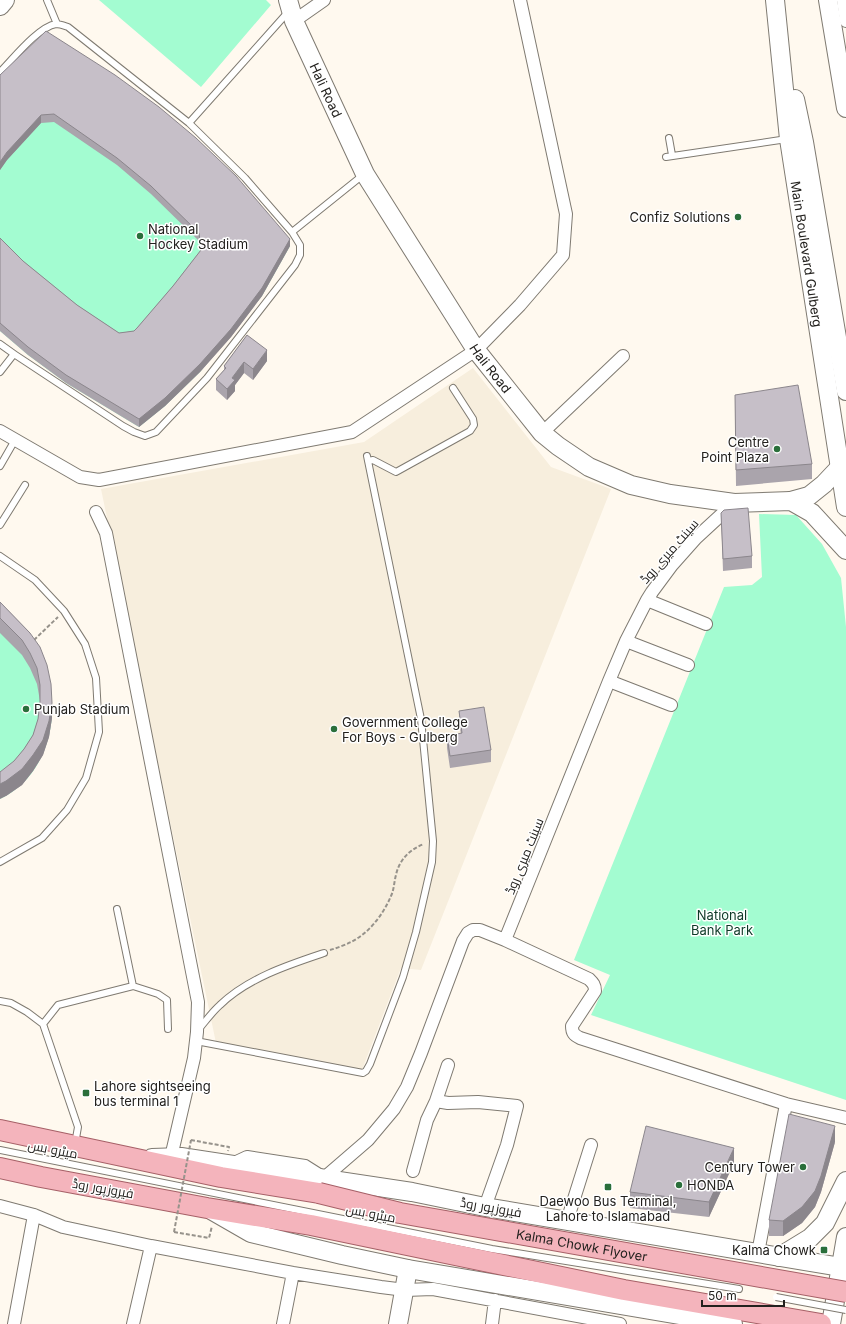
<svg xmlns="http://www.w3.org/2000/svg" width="846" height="1324" font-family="Inter,Cairo,sans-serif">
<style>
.built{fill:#f7eedd}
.green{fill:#a3fcd1}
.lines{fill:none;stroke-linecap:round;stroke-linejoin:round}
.lane-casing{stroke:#7f7a71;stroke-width:8}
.street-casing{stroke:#7f7a71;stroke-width:14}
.secondary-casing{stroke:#7f7a71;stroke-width:20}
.primary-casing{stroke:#a66067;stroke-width:22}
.path{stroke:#96928b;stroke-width:2;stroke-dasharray:4 2;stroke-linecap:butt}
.lane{stroke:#fff;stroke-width:6}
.street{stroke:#fff;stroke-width:12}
.secondary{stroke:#fff;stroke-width:18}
.primary{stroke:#f4b4bc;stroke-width:20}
.lane-bridge-casing{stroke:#7f7a71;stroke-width:8;stroke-linecap:butt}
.primary-bridge-casing{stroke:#a66067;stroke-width:22;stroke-linecap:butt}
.path-bridge{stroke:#96928b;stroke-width:2;stroke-dasharray:4 2;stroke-linecap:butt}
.lane-bridge{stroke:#fff;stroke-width:6}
.primary-bridge{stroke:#f4b4bc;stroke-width:20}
.wall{fill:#aaa4ac}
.shaded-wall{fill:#8b868c}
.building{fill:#c6bfc8;stroke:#8b868c}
.poi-dot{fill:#2a6f3b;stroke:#fff;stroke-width:1.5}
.labels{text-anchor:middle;stroke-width:3;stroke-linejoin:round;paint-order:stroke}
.street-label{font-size:13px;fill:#23211e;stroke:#fff}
.poi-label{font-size:13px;fill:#23211e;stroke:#fff;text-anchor:start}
.park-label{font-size:13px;fill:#0d3927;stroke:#fff}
</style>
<rect width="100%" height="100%" fill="#fff9ef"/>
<!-- built -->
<path class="built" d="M473,368L551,467L611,489L421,970L401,968L362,1070L216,1043L101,489L364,442Z"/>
<!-- green -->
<path class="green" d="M99,0H266L271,5L201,87Z
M0,83L236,184L290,246L262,296L200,372L165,406L139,427L66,383L28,355L0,331Z
M759,514L796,515L822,544L841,578L846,627V1100L591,1015L610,975L574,960L724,587L752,585L762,577Z
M0,618C13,638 26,659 39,680C43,685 50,694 51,700C53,708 52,717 51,725C46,757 30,785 0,799Z"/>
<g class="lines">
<defs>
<path id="lane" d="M47,0L57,24
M0,72C13,59 38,27 56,24C60,24 65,26 68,27L189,123L245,178L292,232L300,245V255L295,265L207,378L156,432L145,436L134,432L123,426L14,354L0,372
M189,123L289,11
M669,138L672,155
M666,157L787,139
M292,232L363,175
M0,344L14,354
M368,461L373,460L396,472L470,431L474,425L473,419L453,388
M0,466L15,440
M0,525L25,485
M0,556L35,580L64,611L85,644L96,678L99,732L86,778L67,810L42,838L0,862
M117,909L133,986
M0,1001L11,1003L27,1012L43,1024L78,1127L75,1144
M43,1024L58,1005L133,986L158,994L167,1000L168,1029
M198,1030C205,1022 212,1012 220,1005C248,978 288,965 324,953
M196,1041L363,1073L366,1071L370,1064L403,977L416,932L432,862L433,841L421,719L367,456
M0,1150L492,1249L739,1289"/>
<path id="street" d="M843,0L846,21
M294,21L324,0
M0,431L80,477L99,480L352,432L476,350L520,305L563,255L566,214L520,0
M542,433L623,356
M96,512L106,533L198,1002L197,1032L194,1058L171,1157
M647,600L706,624
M626,641L688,665
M609,681L671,705
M505,940L609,681L626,641L647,600L652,592L672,565L696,538L734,503
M436,1101L448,1065
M232,1164L247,1157L305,1166L324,1178L368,1140L394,1109L407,1087L421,1053L463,941L468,933L473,930H480L505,940L589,979C593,983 595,985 595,991L572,1026C572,1033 574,1035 580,1038L786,1104L846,1118
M413,1171L427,1120L436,1101L448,1103L478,1102L517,1106L507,1145L485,1207
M0,1206L34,1215L63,1227L151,1246L293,1273L381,1287L405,1290L433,1289L620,1324
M567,1221L591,1145
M758,1253L786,1104
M14,1324L34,1215
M133,1324L151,1246
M283,1324L293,1273
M492,1324L495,1300"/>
<g id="secondary">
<path id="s1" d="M288,0L294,21L365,174L476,350L542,433L558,446L589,467L631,485L670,494L734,503L791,501L812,513L846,550"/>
<path id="s2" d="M775,0L789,139L846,507"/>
<path d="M828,0L846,108"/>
<path d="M0,6L5,0"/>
<path d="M795,99L804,142L846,391"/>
<path d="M791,501L809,496L824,484L840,467"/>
<path d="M152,1158L181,1157L412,1192L485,1207L846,1268"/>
<path d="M211,1210L251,1233L342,1255L408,1269L733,1324"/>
<path d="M779,1257L810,1238L825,1223L846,1181"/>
<path d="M398,1324L408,1269"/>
<path d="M831,1324L846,1237"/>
</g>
<path id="primary" d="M0,1130L221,1177L319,1193
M0,1168L41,1177L207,1208L311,1225L624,1290L821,1324"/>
</defs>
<!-- lane casing -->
<use href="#lane" class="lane-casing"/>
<!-- street casing -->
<use href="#street" class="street-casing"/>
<!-- secondary casing -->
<use href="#secondary" class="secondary-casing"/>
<!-- primary casing -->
<use href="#primary" class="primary-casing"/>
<!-- path -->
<path class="path" d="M34,640L58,617
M330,950C337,948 345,945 351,942C369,933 383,915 391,896C394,890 394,882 396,875C399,860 410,849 424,844
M191,1140L229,1147L228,1151
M174,1232L209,1238L212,1226"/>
<!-- lane -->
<use href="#lane" class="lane"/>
<!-- street -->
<use href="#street" class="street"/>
<!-- secondary -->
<use href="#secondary" class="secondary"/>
<!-- primary -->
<use href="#primary" class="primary"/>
<defs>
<path id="lane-bridge" d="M776,1297L846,1310"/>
<g id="primary-bridge">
<path id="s3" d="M319,1193L400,1213L846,1292"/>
</g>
</defs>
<!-- lane-bridge casing -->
<use href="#lane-bridge" class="lane-bridge-casing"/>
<!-- primary-bridge casing -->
<use href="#primary-bridge" class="primary-bridge-casing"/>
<!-- path-bridge -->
<path class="path-bridge" d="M174,1232L191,1140"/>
<!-- lane-bridge -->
<use href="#lane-bridge" class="lane-bridge"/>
<!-- primary-bridge -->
<use href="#primary-bridge" class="primary-bridge"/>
</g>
<!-- wall -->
<path class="wall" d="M0,75L290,246L262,296L231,337L200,372L165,406L139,427L66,383L28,355L0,331V238L23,261L77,305L119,333L134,331L137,328L173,286L200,251L199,241L151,194L117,165L54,122L41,123L7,160L0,170Z
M247,335L267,361L253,380L244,373L235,385V391L227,400L216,390V379L224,370V366Z
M735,395L812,464V479L736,486Z
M721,513L752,556V568L723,571Z
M0,602L30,633L52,718L49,737L43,755L33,771L22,785L6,796L14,761L24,749L33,735L38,719L40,701L37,684L30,668L22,655L0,633Z
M459,711L491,750V762L450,768L447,748V736L461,734L459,723Z
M835,1142L821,1192L815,1207L802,1223L783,1236H769V1220Z
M734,1163L709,1217L630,1208V1192Z"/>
<!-- shaded-wall -->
<path class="shaded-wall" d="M41,115V123L7,160L0,170V162L7,152Z
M290,239V246L262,296L231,337L200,372L165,406L139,427V419Z
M267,350V361L253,380V369Z
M244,362V373L235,385V391L227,400V389L232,378Z
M52,703V718L49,737L43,755L33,771L22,785L6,796L0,799V784L22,769Z
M835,1126V1142L821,1192L815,1207L802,1223L783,1236V1221Z
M734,1148V1163L709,1217V1202Z"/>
<!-- building -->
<path class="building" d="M46,31L115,75L159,107L196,138L236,176L290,239L262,288L231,329L200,364L165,398L139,419L66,375L28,347L0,323V238L23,261L77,305L119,333L134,331L137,328L173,286L201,250L199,233L151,186L117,158L54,114L41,115L7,152L0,162V75Z
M247,335L267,350L253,369L244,362L232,378L235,380L227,389L216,379L226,368L224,366Z
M798,385L812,464L736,470L735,395Z
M748,508L752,556L723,559L721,513L724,510Z
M0,602L30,633L40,647L47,665L51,684L52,703L49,721L43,740L33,755L22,769L6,781L0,784V772L14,761L24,749L33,735L38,719L40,702V685L37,668L30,653L22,640L0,618Z
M484,707L491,750L450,756L447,736L462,733L459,711Z
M789,1114L835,1126L821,1176L815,1191L802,1207L783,1221L769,1220Z
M646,1126L734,1148L709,1202L630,1192Z"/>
<!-- markers -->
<g class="poi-dot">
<circle cx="738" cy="217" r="4"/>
<circle cx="140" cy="236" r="4"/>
<circle cx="777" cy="449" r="4"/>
<circle cx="26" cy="709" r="4"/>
<circle cx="334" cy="729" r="4"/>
<rect x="82" y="1089" width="8" height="8" rx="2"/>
<circle cx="803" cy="1167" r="4"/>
<circle cx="679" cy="1185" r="4"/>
<rect x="604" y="1183" width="8" height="8" rx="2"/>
<rect x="820" y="1246" width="8" height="8" rx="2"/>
</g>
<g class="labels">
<!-- street labels -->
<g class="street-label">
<text dy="5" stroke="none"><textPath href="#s1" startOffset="98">Hali Road</textPath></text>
<text dy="5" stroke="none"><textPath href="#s2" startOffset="256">Main Boulevard Gulberg</textPath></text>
<text dy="5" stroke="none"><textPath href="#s1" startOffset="422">Hali Road</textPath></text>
<text transform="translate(669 551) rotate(-49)" y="5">سینٹ میری روڈ</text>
<text transform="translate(524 856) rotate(-68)" y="5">سینٹ میری روڈ</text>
<text transform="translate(53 1149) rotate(11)" y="5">میٹرو بس</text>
<text transform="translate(103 1188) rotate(10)" y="5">فیروزپور روڈ</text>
<text transform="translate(491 1207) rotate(10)" y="5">فیروزپور روڈ</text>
<text transform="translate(371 1213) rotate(11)" y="5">میٹرو بس</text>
<text dy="5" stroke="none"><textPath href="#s3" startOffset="268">Kalma Chowk Flyover</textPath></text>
</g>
<!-- poi labels -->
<g class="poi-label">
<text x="730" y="222" text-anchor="end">Confiz Solutions</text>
<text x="148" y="234">National<tspan x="148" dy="15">Hockey Stadium</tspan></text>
<text x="769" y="447" text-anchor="end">Centre<tspan x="769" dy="15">Point Plaza</tspan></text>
<text x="34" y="714">Punjab Stadium</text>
<text x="342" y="727">Government College<tspan x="342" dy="15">For Boys - Gulberg</tspan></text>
<text x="94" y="1091">Lahore sightseeing<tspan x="94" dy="15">bus terminal 1</tspan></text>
<text x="795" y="1172" text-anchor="end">Century Tower</text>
<text x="687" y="1190">HONDA</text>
<text x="608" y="1206" text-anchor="middle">Daewoo Bus Terminal,<tspan x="608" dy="15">Lahore to Islamabad</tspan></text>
<text x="816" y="1255" text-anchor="end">Kalma Chowk</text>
</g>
<!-- park labels -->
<g class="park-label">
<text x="722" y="920">National<tspan x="722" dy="15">Bank Park</tspan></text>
</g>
</g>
<!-- scale -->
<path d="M702 1300v6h82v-6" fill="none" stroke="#23211e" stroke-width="2"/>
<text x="708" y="1300" font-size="12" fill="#23211e" stroke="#ffffff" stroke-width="3" paint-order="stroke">50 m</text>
</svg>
